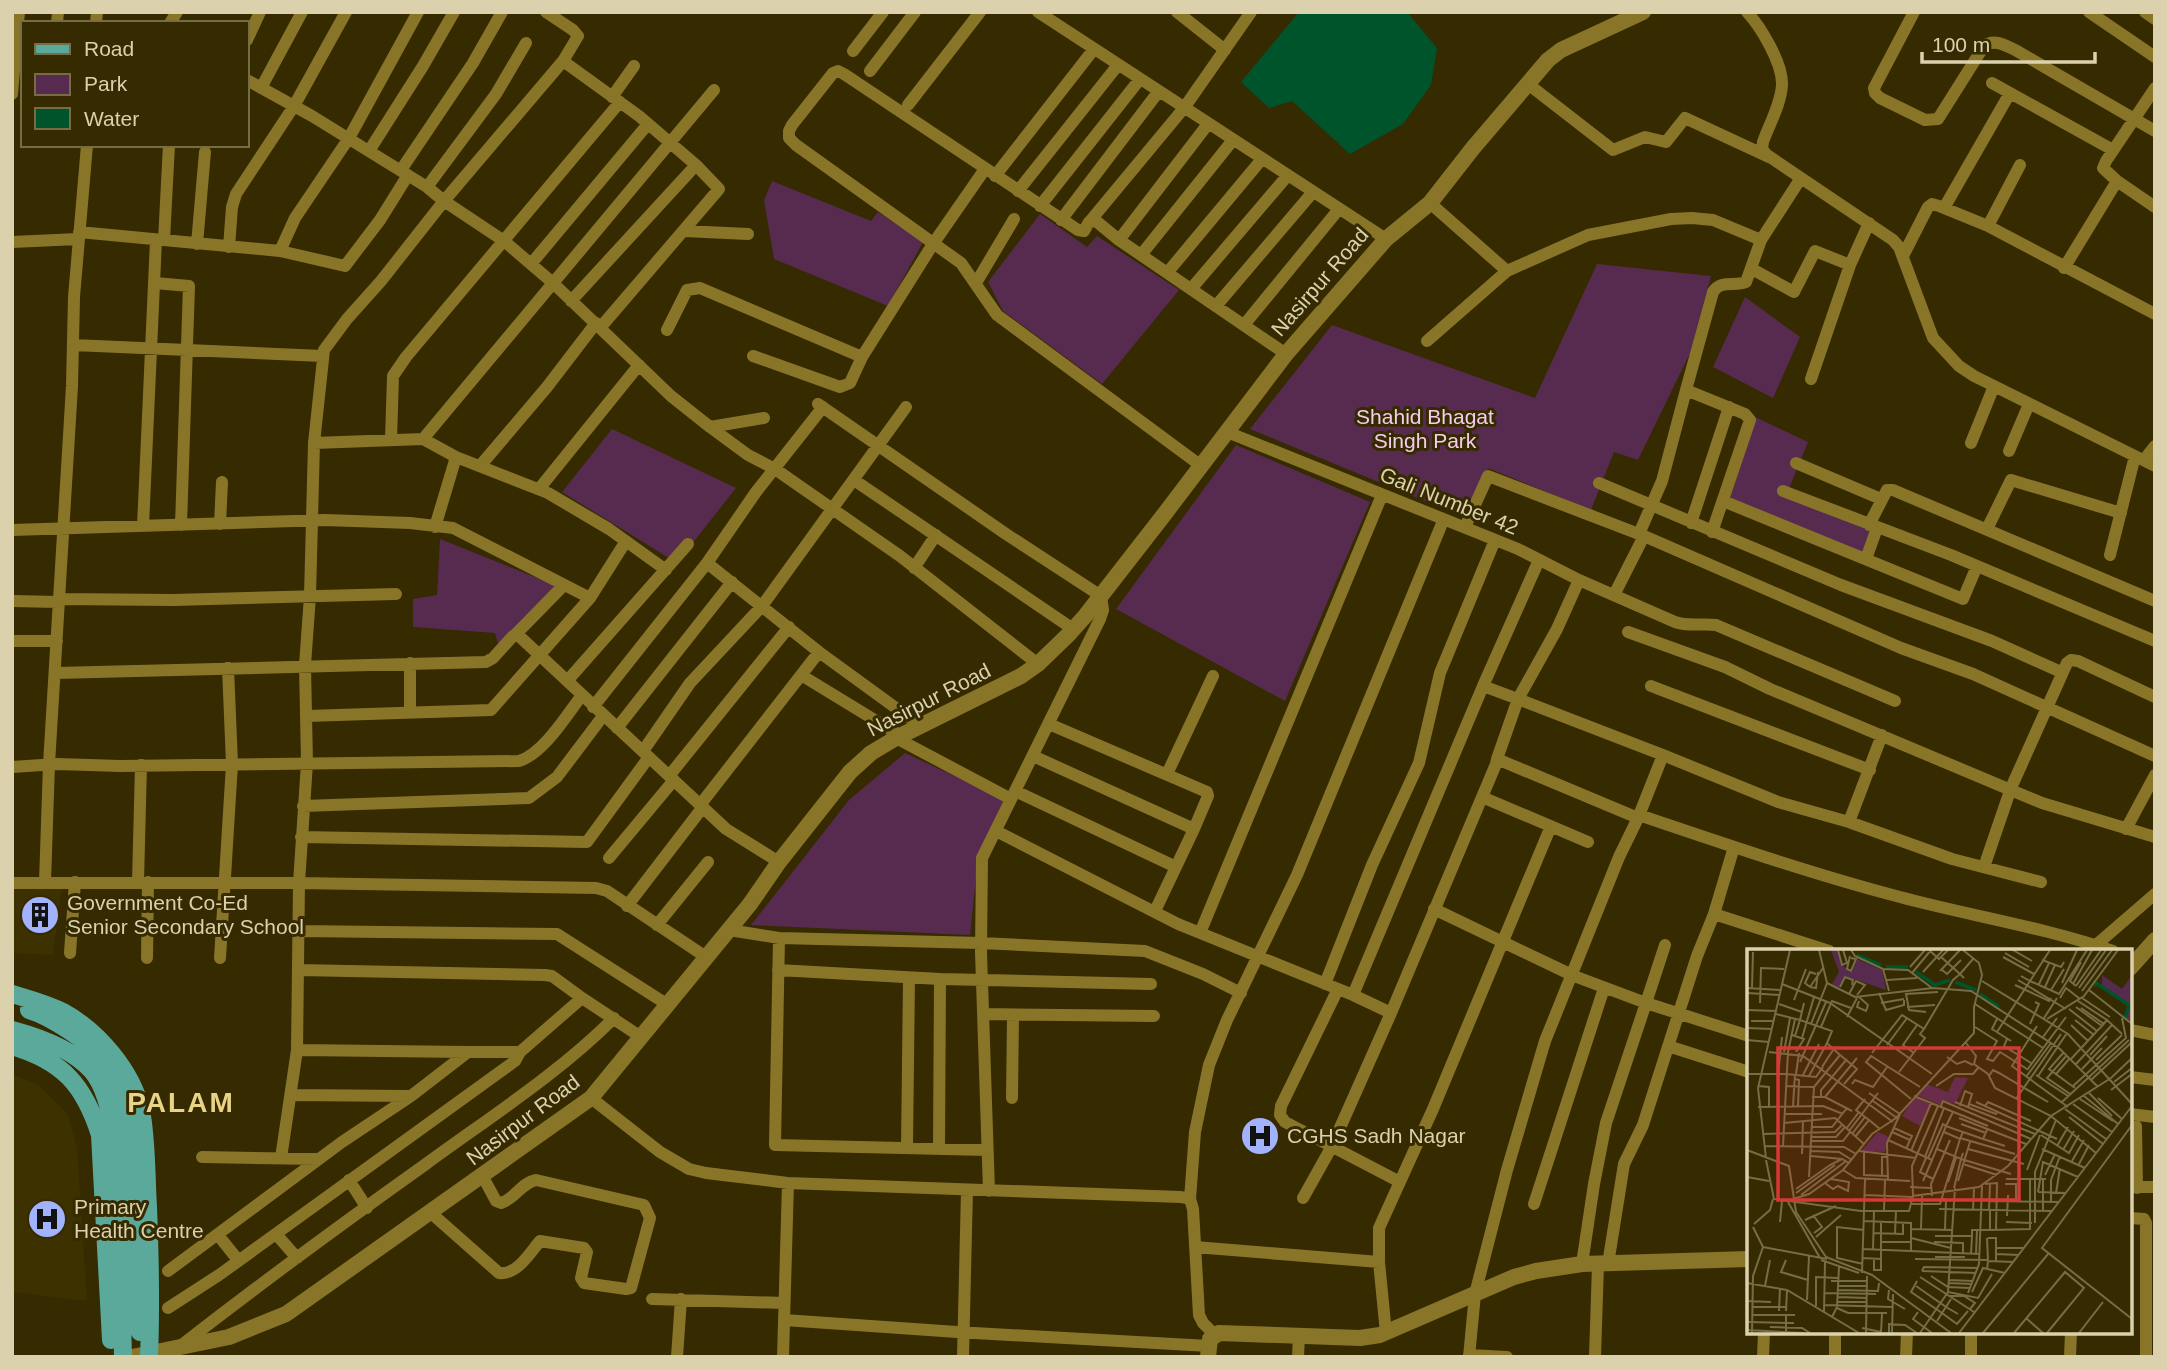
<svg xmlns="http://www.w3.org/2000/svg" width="2167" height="1369" font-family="Arial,sans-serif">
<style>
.built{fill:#3d3100}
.green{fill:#572b4f}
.water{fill:#00542c}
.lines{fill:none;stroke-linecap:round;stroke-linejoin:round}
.minor{stroke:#897528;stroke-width:12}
.tertiary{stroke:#897528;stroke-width:16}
.primary{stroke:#5aa99b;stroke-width:18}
.labels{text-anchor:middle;stroke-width:6;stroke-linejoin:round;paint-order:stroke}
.street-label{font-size:21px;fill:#dbd1ad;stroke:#352a00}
.park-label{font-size:21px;fill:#f5cceb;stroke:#352a00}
.poi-label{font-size:21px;fill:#dbd1ad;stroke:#352a00;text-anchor:start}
.district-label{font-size:28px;font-weight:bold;letter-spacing:2px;fill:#e8d387;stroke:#352a00}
.inset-river{fill:none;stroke:#00542c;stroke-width:3.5}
.inset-road{fill:none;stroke:#776d45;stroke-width:2}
.view{fill:#d63935;fill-opacity:0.15;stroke:#d63935;stroke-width:3.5}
.inset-edge{fill:none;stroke:#dbd1ad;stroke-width:3.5}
</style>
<rect width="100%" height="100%" fill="#352a00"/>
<!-- built -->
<path class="built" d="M62,886L53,955L12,953V887Z
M12,1074L37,1084L67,1113L77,1147L87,1301L12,1292Z"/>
<!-- green -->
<path class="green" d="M772,181L871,221L878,212L923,242L888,306L774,259L764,200Z
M1040,214L1087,247L1097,236L1179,290L1102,384L1003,311L988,282Z
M1597,264L1711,276L1690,353L1638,460L1614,452L1591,510L1488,468L1466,518L1250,429L1332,325L1535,398Z
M1745,297L1800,337L1773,398L1713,367Z
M1755,417L1808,442L1786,496L1874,528L1864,558L1726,496Z
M612,429L736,488L677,563L562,492Z
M1236,445L1370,502L1285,701L1116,609Z
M440,539L557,586L499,647L495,633L413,627V599L437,595Z
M905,753L1004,799L978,857L970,935L751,925L849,800Z"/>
<!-- water -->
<path class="water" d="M1299,12H1407L1437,48L1431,85L1403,124L1350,154L1292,101L1269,108L1241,82Z"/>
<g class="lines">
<!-- minor -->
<path class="minor" d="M546,12L573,30L578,36L563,61
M1038,12L1386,239
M1177,12L1225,50
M1747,12C1761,27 1783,64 1782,85C1781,104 1769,125 1763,142L1762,149L1767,155L1893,240L1899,247L1933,338L1959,366L1974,376L2155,466
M1914,12L1874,88L1875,93L1880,98L1925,120L1938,119L1984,46C1995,38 2006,46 2017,51L2155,131
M2089,12L2155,57
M2145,12L2155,19
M57,23L58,12
M96,23L97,12
M170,23L177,12
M247,40L260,12
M853,51L883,12
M870,71L915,12
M247,80L312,116L427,187L444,201L504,241L553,283L671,396L710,427L748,455L775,469L900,556L1038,664
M1992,83L2113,150
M1528,84L1613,150L1645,137L1666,142L1685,118L1769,157
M261,88L302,12
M2155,88L2106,161L2103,168L2117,181L2155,207
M12,94L19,12
M612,97L634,66
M908,105L980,12
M369,151L423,66L454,12
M401,170L473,63L502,12
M995,176L1094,49
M427,187L496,94L526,43
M1018,191L1118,65
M1430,203L1507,271
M1040,206L1140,79
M1944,208L2010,93
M1061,220L1159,91
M1091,220L1184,108L1251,12
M1988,226L2020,165
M684,231L748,234
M79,232L280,251L345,266L380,220L408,175
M164,240L169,145
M1119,240L1208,124
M12,242L78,239
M197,244L205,152
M229,247L232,207L236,194L294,106L346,12
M280,251L295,218L349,138L418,12
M1141,255L1233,140
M1903,256L1928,207L1932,204L1939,206L1988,226L2155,314
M531,264L648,124
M2064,268L2117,181
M1752,269L1794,292L1815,251L1850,265
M1167,273L1262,159
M155,283L189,286L181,525
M976,283L1014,219
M1191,289L1288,175
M571,301L696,165
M1216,306L1313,192
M1244,325L1339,209
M667,330L687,290L700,288L862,357L933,244L985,169
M1427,341L1507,271L1588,235L1671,219L1692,218L1713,220L1761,240L1801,178
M73,345L322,356
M753,356L840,387L850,383L862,357
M1811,379L1850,265L1869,223
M1686,390L1713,292C1721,279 1735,287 1746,282L1761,240
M818,404L1006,534L1101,596L1103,610L1100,619L982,858L981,952L989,1191
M710,427L764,418
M1227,432L1518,549L1579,580L1675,622C1689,627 1702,623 1716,625L1895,701
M423,439L714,90
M391,440L393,376L406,357L620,102
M314,443L423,439L456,457L548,493L609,529L666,570
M1971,443L1994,386
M2009,451L2029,404
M2144,460L2155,446
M1796,463L1881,499
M1200,465L997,315L961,263L796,145L789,138V131L792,125L833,73L838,71L844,74L1078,230L1084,231L1089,222L1096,221L1119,240L1286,354
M480,466L547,387L596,323
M854,480L1073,629
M1599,483L1841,585L1992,641L2061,672
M539,489L639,365
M1783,491L1951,555L2155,641
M1723,501L1963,599L1977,566
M1691,523L1729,407
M220,524L222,482
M1869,525L1887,490H1893L2155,601
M143,526L156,240
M435,527L456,457
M1465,527L1488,476L1644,536L1901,648L1973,674L2155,756
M1987,529L2011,480L2121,513
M12,530L325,520L410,523L453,528L590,598
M1639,534L1662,481L1686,390L1745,414L1750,420L1712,532
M2110,555L2135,456
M1866,559L1877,528
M914,568L936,535
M1614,595L1644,536
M59,599L173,600L396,594
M12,601L59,602
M1628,632L1725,667L1770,689L2042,803L2155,837
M515,635L564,585
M12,641H57
M819,652L707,563L756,492L823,407
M410,663V713
M56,673L486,662L493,658L513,636L518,635L726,829L779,862
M801,675L901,736
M568,680L688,544
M1483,686L1539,560
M1651,686L1870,770
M593,707L707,563
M307,716L491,710L590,598L626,541
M1049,724L1207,792L1208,796L1194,829
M617,728L732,582
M1882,735L1849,822L1952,859L2041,882
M896,738L1011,799
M643,751L690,683L762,606L906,407
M1663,755L1778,802L1849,822
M1033,756L1194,829L1155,911
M12,767L57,764L120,766L519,761C543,754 567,715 582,695
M1167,774L1213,676
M669,776L789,627
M1015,791L1176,867
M1482,797L1588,842
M700,805L819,652L922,727
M303,806L529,798L557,777L603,716
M1639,815C1725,844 1812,874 1900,897C1971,916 2043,927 2113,951
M2126,829L2155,775
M996,831L1178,924L1353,995L1391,1013L1496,764L1497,759L1518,699L1663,755L1638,818L1497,759
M301,837L587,842L649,757
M609,858L674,780
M1984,867L2011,788L2067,663L2071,660L2078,661L2155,697
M45,882L49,764L72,386L74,297L87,145
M138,882L141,765
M12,883H299L596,888L607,891L706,957
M627,906L703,807
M1434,909L1574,976L1646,1003L1665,945
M1714,914L1829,951
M657,925L708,862
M729,930L779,938L981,943L1145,951L1203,974L1241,993
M299,931L557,934L668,1005
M1200,933L1382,495
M779,938L775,1145L987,1150
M2096,945L2155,894
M70,953L75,882
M147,958L148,882
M220,958L232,764L228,668
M299,970L545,975L552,976L582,998
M778,970L940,979
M1325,984L1372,865L1419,763L1440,673L1495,540
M1338,989L1281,1106L1280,1115L1285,1122L1400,1182
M1353,995L1483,686L1518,699L1557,629L1579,580
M983,1014L1154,1016
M2130,1030L2155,1035
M1668,1046L1749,1072
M297,1050L468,1052
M2130,1077L2155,1080
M291,1095L410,1096
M591,1098L660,1152L689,1169L706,1173L788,1183L1181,1197L1190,1199
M1012,1098L1013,1015
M2130,1114L2155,1117
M2136,1126L2137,1188
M907,1147L909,978
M939,1147L940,979L1151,984
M202,1157L319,1159
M281,1158L297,1050L299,883L307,763L305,665L310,596L314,443L324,350L347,319L381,281L444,201L563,61L639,116L696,165L719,189L600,328
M349,1180L367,1208
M2131,1187H2155
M1303,1198L1331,1148L1391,1013
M1534,1204L1604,988
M431,1213L499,1273C517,1275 529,1254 540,1241L584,1248L587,1252L581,1278L584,1283L626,1289L631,1288L650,1218L644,1205L536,1180C521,1183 516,1198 501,1203L496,1201L483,1177
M2130,1218L2144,1219L2146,1223V1357
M276,1234L297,1258
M218,1235L238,1260
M1195,1247L1379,1262
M1582,1264L1594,1184L1606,1123L1646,1003L1749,1036
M1608,1264L1624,1164L1643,1125L1697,956L1714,914L1734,847
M168,1271L342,1142L411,1096L468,1052H520L582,998L641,1037
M652,1299L784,1303
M168,1308L219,1275L515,1061L520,1052
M784,1320L957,1332L1209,1346
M1386,1333L1379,1262V1228L1433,1109L1551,826
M1214,1334L1203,1323L1199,1315L1193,1209L1190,1199L1195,1132L1209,1065L1227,1020L1297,875L1443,521
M179,1347C260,1284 343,1223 426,1164C490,1117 558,1074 614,1018
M1469,1355L1507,1357
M677,1357L681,1299
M783,1357L788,1183
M963,1357L967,1190
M1298,1357L1299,1335
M1469,1357L1475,1294L1507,1170L1545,1041L1619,857L1638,818
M1595,1357L1598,1265
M1763,1357L1764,1332
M1835,1357V1332
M1906,1357L1907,1332
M1971,1357V1332
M2070,1357L2071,1332"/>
<!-- tertiary -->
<path class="tertiary" d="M2130,968L2155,940
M132,1357L229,1337L286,1314L591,1098L750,904L779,862L850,772L871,753L896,738L1021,676L1038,664L1069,634L1086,615L1163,516L1286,354L1386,239L1430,203L1473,148L1548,60L1561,50L1643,12
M1208,1357L1210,1339L1219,1333L1360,1338L1380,1335L1514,1277L1536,1271L1582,1264L1749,1259"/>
<!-- primary -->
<path class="primary" d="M12,994C29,999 47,1004 63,1012C98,1031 132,1071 141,1110C147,1142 146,1175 148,1207C150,1257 151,1306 149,1357
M29,1010C50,1016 90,1042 104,1060C140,1103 137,1271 140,1332
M12,1030C38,1037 74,1050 92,1071C121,1105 118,1200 120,1244C121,1282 122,1319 123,1357
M12,1046C63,1061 84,1085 100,1135L111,1340"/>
</g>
<!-- icons -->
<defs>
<symbol id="building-disc" viewBox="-11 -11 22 22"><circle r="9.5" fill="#a2b2fd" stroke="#352a00"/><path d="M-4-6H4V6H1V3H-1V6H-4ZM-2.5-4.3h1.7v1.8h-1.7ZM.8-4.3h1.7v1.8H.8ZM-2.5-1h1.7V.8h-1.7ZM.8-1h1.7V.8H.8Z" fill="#111"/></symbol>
<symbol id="hospital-disc" viewBox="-11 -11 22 22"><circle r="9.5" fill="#a2b2fd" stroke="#352a00"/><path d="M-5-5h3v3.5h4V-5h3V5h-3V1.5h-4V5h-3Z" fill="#111"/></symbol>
</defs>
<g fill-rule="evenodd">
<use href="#building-disc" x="18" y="893" width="44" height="44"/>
<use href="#hospital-disc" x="1238" y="1114" width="44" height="44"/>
<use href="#hospital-disc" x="25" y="1197" width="44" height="44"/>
</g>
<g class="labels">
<!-- street labels -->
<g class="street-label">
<text transform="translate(1320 282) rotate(-49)" y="7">Nasirpur Road</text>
<text transform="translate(1449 501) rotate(22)" y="7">Gali Number 42</text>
<text transform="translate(929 700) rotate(-27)" y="7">Nasirpur Road</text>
<text transform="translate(523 1120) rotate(-37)" y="7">Nasirpur Road</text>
</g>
<!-- park labels -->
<g class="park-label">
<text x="1425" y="424">Shahid Bhagat<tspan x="1425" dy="24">Singh Park</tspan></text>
</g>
<!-- poi labels -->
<g class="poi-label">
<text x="67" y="910">Government Co-Ed<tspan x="67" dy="24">Senior Secondary School</tspan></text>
<text x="1287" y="1143">CGHS Sadh Nagar</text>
<text x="74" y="1214">Primary<tspan x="74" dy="24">Health Centre</tspan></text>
</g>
<!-- district labels -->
<g class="district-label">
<text x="181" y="1112">PALAM</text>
</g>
</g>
<!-- overview -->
<g transform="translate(1747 949)">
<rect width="385" height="385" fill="#352a00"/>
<path d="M84,1H90L94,16L105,23L110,10L135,21L139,41L98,27L92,39L85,35L92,23ZM355,26L375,40L385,26V75L376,68L381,58L355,36ZM208,128L221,129L208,155L196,151L194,156L170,146L179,135L201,143ZM168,148L183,155L173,177L155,167ZM131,183L142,188L138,203L114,202Z" fill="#572b4f"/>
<path class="inset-river" d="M110,6L134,16M139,18H161M169,23L188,36L203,31M208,33L229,41M347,37L349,34L382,56L378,69M233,45L252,58"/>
<path class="inset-road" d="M72,1L80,34L108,48L186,39L224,42L313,100L351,138M91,1L95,16L100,14L96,1M104,1L108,7L136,20L161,21L185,39M182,1L192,10L201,1M266,1L285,12M258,4L282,18M103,7L100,20L104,22L109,10L104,9M194,8L213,25L226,10M256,8L287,25M295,11L314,18L317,13M163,18L178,1M136,20L142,42M194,20L200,25L214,11M193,22L213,1M176,23L196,1M165,24L184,1M274,27L283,32L303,1M140,31L170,29M271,31L319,60M235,32L321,85L385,155M315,34L330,1M35,35L83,54L185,125M292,35L302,14M326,35L345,1M268,36L302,52L304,49M329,37L354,1M329,37L323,32L334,13M63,38L58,34L63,23L69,25M63,38L76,19M63,38L69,39L71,23M93,38L98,28L106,31L105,36M298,38L308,16M0,39L33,41M5,39L6,3M332,39L359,1M304,41L317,20M342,41L385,75M335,42L365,1M0,44L32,46M132,44L139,61L157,56V51M102,45L109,32L118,36L110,46M112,48L121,56L119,62L110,58L112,52M313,49L319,39L333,50M335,49L363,68M47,51L59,20M331,52L360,71M13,54L14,19L37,20M134,54L157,50M32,55L55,63M228,55L296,99M160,58L188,56M329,58L355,77L360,71L375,85M334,59L357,75M322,60L350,82L355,77M0,61L30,62M179,63L162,61L159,45L191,43M29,65L53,71L57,54M100,68L110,49M297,69L310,49M250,70L245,80L264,92M300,70L337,47L371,1M328,71L347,86M4,72H26M64,75L80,34M283,75L292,55L288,53M324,76L341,92M290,77L265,117L321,158M74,78L85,52L104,59M228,78L250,92L240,110L246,112L253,103L280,120M0,79L25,80M177,80L206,31L213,25L217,29M250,83L283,32L312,45L340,1M45,86L57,90L49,103M48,87L53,71L85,82L80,94M296,88L310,69M55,89L67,48M260,90L257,97L284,114M0,91L22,93M219,94L229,107L227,115L241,125L248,139L304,167L349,204M140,96L160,69M22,103L56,107L146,173M37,103L43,69M317,103L302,120L328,139M125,104L155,66L177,80L173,85L178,89L152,123M167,104L156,96L170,76M320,106L300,129L323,145M343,106L360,87M200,108L210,115L218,112L226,116M324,110L350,82M349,111L375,86M53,113L79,53M329,115L365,76M75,118L88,98M335,120L355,99M280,121L319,68M0,125H39M39,125L69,128L76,118M49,125L52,104M309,125L323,109M31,126L35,88M56,126L72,95M289,126L321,147M62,127L80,94L93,106M242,127L246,121L252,124L301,153M291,127L320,84M279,128L304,94M48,130L52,131L51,157M344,131L385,93M367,133L385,119M105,135L108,131L126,138L140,118M11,137L22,138V158M39,137L66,138M189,137L207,125H226L231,119M326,137L379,89L375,69M364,141L385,125M122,144L153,165L140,194L141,231M342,144L365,167M167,147L241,177M337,147L371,175M65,148H78L105,162M74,148V141L100,110M78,148L110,109M351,149L375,170M118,150L109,161L122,171M164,150L119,113L124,107L173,138M269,150L314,85M333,150L366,172M126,152L150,169M208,153L288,185M229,153L310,190M315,153L382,91M222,155L249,165L250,162M326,155L365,183M46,157L48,125M194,157L196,152L284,190M213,157L218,142L225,145L221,158M238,157L241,153L284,172M11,158L76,157L96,165M31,158V126M318,160L359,190M37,165H75M322,168L356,195M212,169L279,195M37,174L88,169L117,195M214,175L239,184M385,176L295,299L385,370M65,178H85L100,159M147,179L165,187L163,191M99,180L112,163M240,181L236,190L258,197M102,182L131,144M145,183L163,191L159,200M216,183L236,190M16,185L88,183L95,176M105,185L118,168M294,186L322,204L332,186M64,188H89L98,178M108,188L122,171L133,180M213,189L268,205M141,191L185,211L199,177L216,183L213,190L197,183M64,192H96L103,183M18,197L97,198L109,205M36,197L41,103L48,70M310,197L321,178M190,200L214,210L216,204M221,200L277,215M295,200L338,219M0,201L42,217L49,263L79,308L125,326L204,384M316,201L327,182M64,202L92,203L105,211M112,202L169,209M164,202L184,154M117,203V226L140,227M55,205L56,173M64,207L95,210M178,208L197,159M19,209L11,139L43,1M179,209L173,223L186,230M181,209L196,175L199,177L206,163M19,211L27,250M325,212L337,191M216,215L250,226M332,215L342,196M96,221L109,229L163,232M280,221L293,186M135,226V208H140M298,226L308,205M0,228L22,232M62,228L67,138L93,106L110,120L97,135M259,230H299M176,232L185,211M211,232L223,193M201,233L209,209M78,234L86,240L91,237L101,242L102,233L84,230M238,235L250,234L249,281M258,235H269V253M163,238L184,239M207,239L214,210L264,225M49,240L83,216L95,210L102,214M291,243L296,213L331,228M291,243L319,244M49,244L88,216M309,244L313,219M54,246L99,212M118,246L165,248M166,247L165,217L191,157M185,247L184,235L203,191M194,249L199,251L198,280M27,250L114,262H162L166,247L232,238L261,217L304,167L364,129L385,109M46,250L62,245L96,221L125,185L149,169L227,84V58L235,26L232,14L216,1M243,252L312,253M41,253L73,309M304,253V231L313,207M165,255H193L213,190M192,260L305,262M137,261L138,231M226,261L227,239M242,261L243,235M296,262V230M66,266L75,278L67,284M260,267L261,246M58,271L89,257M117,272L164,274V302M33,273L35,252M259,273L285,274M288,274V223L309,171M7,275L23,261L26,250M6,278L16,298M164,280L205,281M174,280L175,247M283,280V230M243,281L284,280M126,284L156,285V273M148,285L149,262M188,287H225L224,305M225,287V281H243V261M69,288L94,266M164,289L204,299M240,289L241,311M241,289H249V312M133,293H164M187,293L216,294V305M16,298L80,310M249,299H277M116,300L233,305M126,301L127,261M229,305L230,281M249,305L272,306M188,308H218M116,309L134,310V273M127,309V321H134V310M168,310L241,311M39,311L34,323L61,331M74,311L112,324M116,315L90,309V278L117,281M240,321L241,312L267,313M175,322L177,318L231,319M175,322L229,324M115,324L118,230M184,327L201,338L223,339M173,328L227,363M202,331L226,332M84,332H120M170,332L164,343L195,364L190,372M0,334L40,341L112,384M201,334L225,335M18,337L23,311M91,337H120M169,337L199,358L195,364L210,375L221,362M91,341L131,342L132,334M142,341L141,350L158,360M201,343L231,349L245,325M225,343L236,319L258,324M78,344L129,345M221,344L232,315L235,237M201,347H217L228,354L223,360M91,348L120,349M204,350L199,358L211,365M60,351L62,307M0,352L24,353M91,353H120M78,356L145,358M69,357V328L91,329M6,358H39M90,359L101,364H140M32,362L33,339M39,362L40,341M77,363L78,313M171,363L166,370L185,384M5,366H39M85,368L90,358L92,318M279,369L296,384M0,373L39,374V383M47,374H39V366H48M23,378L55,379L63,384M115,379L134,383L135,365M0,381L57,384M5,384L6,327L16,298M119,384L120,327M142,384V375L158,376L170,384M145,384L146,345M173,384L201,343L208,239M212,384L385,157M236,384L301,305M267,384L318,323L337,339L300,384M332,384L356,353"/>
<path class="view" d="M31,99H272V251H31Z"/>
<rect width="385" height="385" class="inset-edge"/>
</g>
<!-- border -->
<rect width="2167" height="1369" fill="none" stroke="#dbd1ad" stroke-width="28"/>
<!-- legend -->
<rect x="21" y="21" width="228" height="126" fill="#352a00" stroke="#776d45" stroke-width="2"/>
<rect x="35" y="44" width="35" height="10" fill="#5aa99b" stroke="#776d45" stroke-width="2"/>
<text x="84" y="56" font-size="21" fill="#dbd1ad">Road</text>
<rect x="35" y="74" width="35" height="21" fill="#572b4f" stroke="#776d45" stroke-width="2"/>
<text x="84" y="91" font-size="21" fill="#dbd1ad">Park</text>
<rect x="35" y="108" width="35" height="21" fill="#00542c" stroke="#776d45" stroke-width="2"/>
<text x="84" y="126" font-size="21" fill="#dbd1ad">Water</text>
<!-- scale -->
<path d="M1922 52v10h173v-10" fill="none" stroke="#dbd1ad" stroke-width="3.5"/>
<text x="1932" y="52" font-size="21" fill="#dbd1ad" stroke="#352a00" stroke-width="5" paint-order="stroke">100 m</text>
</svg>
